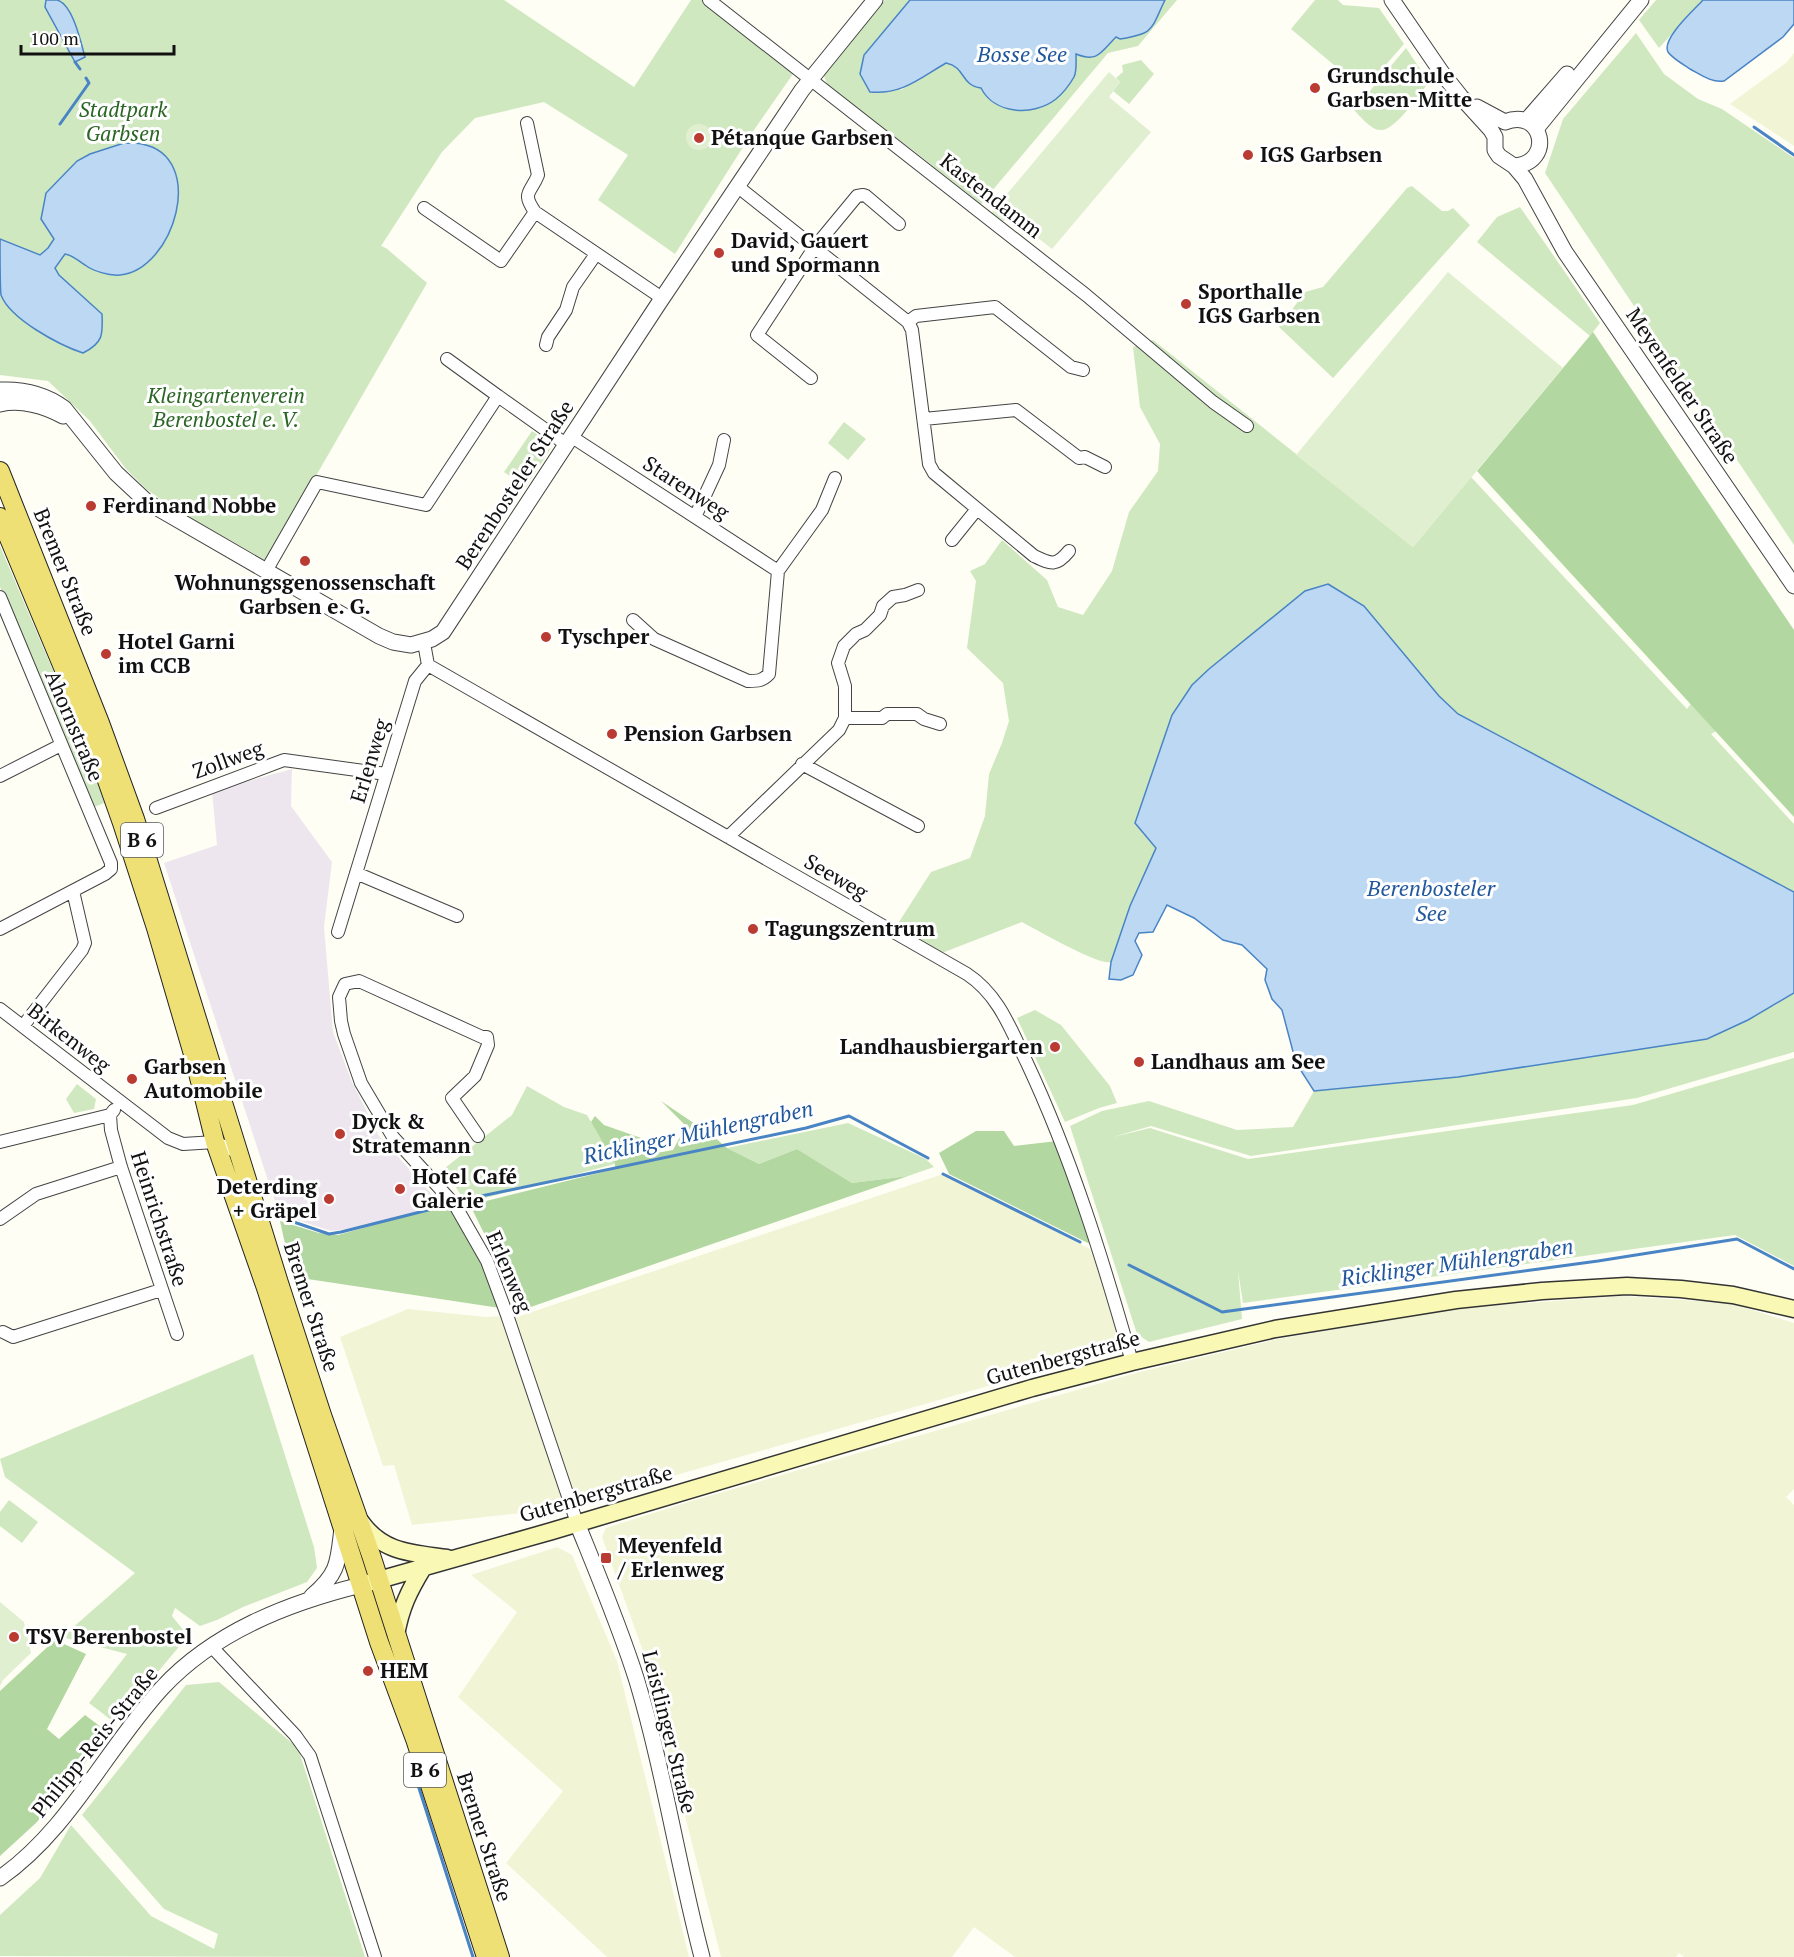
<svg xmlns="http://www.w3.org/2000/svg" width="1794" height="1957" font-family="'PT Serif',serif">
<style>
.industrial{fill:#eee6ee}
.farmland{fill:#f2f4d6}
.green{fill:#d0e8c0}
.forest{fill:#b2d7a0}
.pitch{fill:#e1efd1}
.water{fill:#bdd8f3;stroke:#4984c5;stroke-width:1.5}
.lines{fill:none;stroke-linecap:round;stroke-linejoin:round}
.stream{stroke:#4984c5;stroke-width:3}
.minor-casing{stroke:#444;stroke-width:14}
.tertiary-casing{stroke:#444;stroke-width:17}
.secondary-casing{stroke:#333;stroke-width:19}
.primary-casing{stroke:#222;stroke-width:20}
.minor{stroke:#fff;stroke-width:12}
.tertiary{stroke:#fff;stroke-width:15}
.secondary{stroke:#f9f9b5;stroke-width:16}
.primary{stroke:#efe075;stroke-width:18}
.poi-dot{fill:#b93b31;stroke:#fff;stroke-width:2}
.labels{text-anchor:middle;stroke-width:6;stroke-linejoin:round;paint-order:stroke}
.shield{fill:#fff;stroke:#585858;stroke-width:1.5}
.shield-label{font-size:20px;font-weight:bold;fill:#111}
.poi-label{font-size:21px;font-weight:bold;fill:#111;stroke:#fff;text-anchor:start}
.park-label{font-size:21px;font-style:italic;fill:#2a6524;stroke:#fff}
.street-label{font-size:21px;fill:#111;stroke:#fff}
.water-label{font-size:22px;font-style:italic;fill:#21579c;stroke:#fff}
</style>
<rect width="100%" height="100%" fill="#fefef5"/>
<!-- industrial -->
<path class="industrial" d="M292,769L291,806L332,862L324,927L333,1032L352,1082L379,1136L440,1203L389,1224L331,1231L279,1214L164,863L217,845L212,791Z"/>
<!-- farmland -->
<path class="farmland" d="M1794,53V146L1730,104L1787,62Z
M943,1174L1090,1249L1099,1263L1117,1327L1119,1344L1100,1354L592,1499L522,1513L412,1525L394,1465L383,1466L340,1337L408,1309L486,1317L523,1315Z
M1622,1296L1730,1303L1794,1323V1489L1786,1497L1794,1505V1957H1684L1679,1953L1676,1957H1015L974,1927L952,1957H721L643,1651L602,1537L606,1528L695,1500L1136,1373L1278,1339L1457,1308Z
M557,1547L572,1555L617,1661L689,1957H607L506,1863L563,1791L458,1697L517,1612L471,1575Z"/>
<!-- green -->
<path class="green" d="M0,0H504L634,87L691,0H704L795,71L754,130L675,254L598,200L628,155L544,102L475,118L442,152L381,246L386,248L427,283L267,561L173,508L146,489L126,469L90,421L48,381L0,375Z
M885,0H910L864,55L901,90L946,63C966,67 960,85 981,88C988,102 1000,108 1015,110L1076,53L1155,23L1164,0H1177L1138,46L1108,53L981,204L914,151L829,88L823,74Z
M1315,0H1338L1343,5L1379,8L1404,44L1369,84L1362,83L1359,86L1291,29Z
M1656,0H1703L1659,48L1639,20Z
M1636,33L1664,74L1698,99L1722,109L1794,158V545L1545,173L1563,119Z
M1406,48L1429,82C1420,93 1395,132 1380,130C1371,130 1360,116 1354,110Z
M1141,60L1154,74L1129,104L1113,91L1120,82L1116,78L1123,72L1122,65Z
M1412,186L1442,211H1448L1453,208L1470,225L1333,378L1279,327L1305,292L1323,287L1407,188Z
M1520,207L1600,323L1590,336L1477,242L1497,217Z
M1153,340L1413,547L1471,477L1687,709L1723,660L1731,723L1711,734L1794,824V892L1458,714L1439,696L1305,592L1209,669L1192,685L1156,848L1130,906L1111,962C1099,966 1037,930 1022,922L942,953L897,925L931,872L970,858L985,816L989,774L1002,743L1009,721L1003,683L967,648L976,581L970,571L985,564L1002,540L1047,580L1058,607L1083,615L1112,571L1129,512L1158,471L1160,444L1140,407L1133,347Z
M844,422L866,439L848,460L828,443Z
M532,431L553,445L526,487L504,472Z
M0,546L63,694L101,793L104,803L92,808L0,587Z
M1794,993V1052L1637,1098L1251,1156L1151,1126L1113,1137L1150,1128L1248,1159L1633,1105L1794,1058V1266L1735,1235L1243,1303L1238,1271L1242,1319L1149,1342L1137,1334L1070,1126L1102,1111L1149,1101L1237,1130L1293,1127L1314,1091L1510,1070L1774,1006Z
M1035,1010L1061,1025L1110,1086L1117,1103L1099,1108L1065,1122L1017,1018Z
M77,1084L96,1099L94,1109L74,1113L66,1099Z
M527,1086L564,1107L587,1115L615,1164L466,1203L455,1186L440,1172L512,1115Z
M848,1123L926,1159L934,1167L908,1176L852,1183L797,1149L759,1164L727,1148Z
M253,1354L314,1547L317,1568L307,1582L243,1607L217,1620L200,1626L175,1608L172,1616L188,1636L115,1723L89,1703L127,1654L62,1637L135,1573L5,1477L0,1459Z
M9,1500L38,1522L22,1543L0,1526V1512Z
M219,1682L298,1748L365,1957L0,1956V1915L40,1878L71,1825L151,1916L214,1949L218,1934L164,1909L82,1815L186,1685Z"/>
<!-- forest -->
<path class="forest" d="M1593,332L1794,630V817L1477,471Z
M661,1101L713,1136L727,1148L759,1164L797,1149L852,1183L908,1176L522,1310L470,1205L615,1169V1164L591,1122L595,1116L604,1125L644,1139L651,1154L673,1150L686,1126Z
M976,1131H1004L1014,1146L1057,1141L1094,1246L949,1174L939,1153Z
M449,1204L478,1255L500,1308L301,1278L289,1262L280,1221L319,1233L338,1235Z
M55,1640L86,1654L47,1729L59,1739L85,1715L109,1733L37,1822L0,1856V1691Z"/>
<!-- pitch -->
<path class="pitch" d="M1109,72L1120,82L1109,97L1151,132L1052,249L1009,215L1003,222L991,213Z
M686 137a13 13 0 1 1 26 0a13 13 0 1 1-26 0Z
M1448,272L1563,368L1413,547L1296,455Z
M0,1602L24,1622L31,1653L3,1680L0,1686Z"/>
<!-- water -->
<path class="water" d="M46,0C50,0 53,0 57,0C73,4 81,43 85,57L75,62L45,7Z
M910,0H1165C1150,31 1155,33 1120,39L1116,37C1101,52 1098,63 1076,54C1076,61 1077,71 1074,77C1070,84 1062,94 1056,99C1033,117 994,114 981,88C960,85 966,67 946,63C920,78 902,95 870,92L860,74L864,55Z
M1703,0H1794V24L1783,37L1724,81C1712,83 1701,75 1690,69C1684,65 1672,58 1668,52C1661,39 1695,9 1703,0Z
M124,143C130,143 137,143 142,144C208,157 174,270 120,275C109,276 93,271 85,265C78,261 73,255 65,254L55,268L59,275L102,314C103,335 103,343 83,353C59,345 10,319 1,295C0,286 0,251 0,239L40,255L48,248L54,239L41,219L46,193L77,161L90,154Z
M1328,584L1364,606L1439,696L1458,714L1794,892V993L1748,1020L1707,1039L1458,1077L1314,1091L1296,1063L1282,1010L1272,999L1265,980L1267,969L1242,945L1223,940L1194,918L1167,905L1153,932L1139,933L1135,941L1142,955L1133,975L1121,980L1109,979L1111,962L1130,906L1156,848L1135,823L1172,715L1192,685L1209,669L1305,591Z"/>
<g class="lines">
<!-- stream -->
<path class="stream" d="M75,62L80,69
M60,124L89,83L86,78
M1754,127L1794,155
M943,1174L1080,1242
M467,1199L806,1128L849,1116L928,1158
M279,1217L329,1234L341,1232L436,1208
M1129,1265L1222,1312L1598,1261L1737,1239L1794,1269
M417,1782L473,1957"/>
<defs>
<path id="minor" d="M709,0L1086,295L1213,402L1247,426
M527,123L538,175C531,193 521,192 535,212L662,298
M737,186L908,322L912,330L929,464L934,473L1034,556C1051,564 1056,567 1069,551
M424,208L501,261L535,212
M908,322L916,316L995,307L1071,367L1083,370
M546,345L548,337L566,310L573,287L596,254
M447,359L498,396
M811,378L757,335L814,248L857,196L863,195L866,196L899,224
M924,419L1016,410L1079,458L1085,457L1105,467
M572,437L778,571
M695,517L719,465L724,440
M952,540L977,509
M266,571L317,482L426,505L498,396L567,445
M0,597L111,863V869L105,874L0,929
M633,620L654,639L748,681C758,681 762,681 769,674L778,571L822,510L835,478
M424,643L428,665L967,974C999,995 1011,1030 1027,1063C1072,1159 1103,1260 1132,1362
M845,718H882L887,714H917L924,719L940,724
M802,764L918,826
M0,776L61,745
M156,808L284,760L386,774
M728,837L839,730L845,718V686L838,663L844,646L856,634L865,630L880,615L883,606L893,597L905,595L918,590
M356,873L457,916
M338,932L415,681L428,665
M0,1009L168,1138L183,1144L215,1142L241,1154
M23,1026L82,950L85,943L73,891
M110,1115L111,1130L121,1167L177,1334
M478,1136L452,1098L475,1076L488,1045L487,1037H482L359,981L345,984L339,997L341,1021L344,1034L361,1083L393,1137L455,1205L487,1261L507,1315L577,1523
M0,1142L110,1115L114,1110
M0,1219L36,1194L121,1167
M3,1332L13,1337L161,1290
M211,1646L295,1735L310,1756L375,1957"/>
<path id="tertiary" d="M1392,0L1442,73L1461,97L1491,130L1495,137V150L1499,156L1514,166L1525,179L1565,252L1794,586
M1477,107L1505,122C1543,107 1555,163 1514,166
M1526,121L1567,74
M1536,129L1641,0
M0,390C23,389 45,394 64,408L116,473L147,502L379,636L393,642L411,645L432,639L443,632L659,303L802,90L875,0
M0,404C21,399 45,406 63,416
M577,1523C598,1575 620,1627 637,1681C664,1771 678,1866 702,1957
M312,1596C339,1573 338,1562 342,1528
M0,1878C69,1830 106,1749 162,1688C214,1632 288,1603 361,1585"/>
<path id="secondary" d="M361,1522C383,1553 412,1553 447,1558
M361,1585L552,1531L1032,1388L1132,1362L1275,1329L1456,1300L1542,1291L1627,1286L1681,1289L1733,1295L1794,1309
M396,1635C401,1607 409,1591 423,1568"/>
<path id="primary" d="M0,471L100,723L135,819L279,1283L322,1415L371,1555L500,1957
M0,517L88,727L122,823L156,928L195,1061L215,1142L266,1288L379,1642L415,1739L486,1957"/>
</defs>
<!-- minor casing -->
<use href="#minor" class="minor-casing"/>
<!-- tertiary casing -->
<use href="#tertiary" class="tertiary-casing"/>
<!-- secondary casing -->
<use href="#secondary" class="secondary-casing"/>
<!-- primary casing -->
<use href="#primary" class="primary-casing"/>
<!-- minor -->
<use href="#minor" class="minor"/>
<!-- tertiary -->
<use href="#tertiary" class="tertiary"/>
<!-- secondary -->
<use href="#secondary" class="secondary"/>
<!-- primary -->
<use href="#primary" class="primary"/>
</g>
<!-- markers -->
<g class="poi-dot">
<circle cx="1315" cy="88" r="6"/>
<circle cx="699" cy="138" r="6"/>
<circle cx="1248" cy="155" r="6"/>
<circle cx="719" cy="253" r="6"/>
<circle cx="1186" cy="304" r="6"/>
<circle cx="91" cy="506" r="6"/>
<circle cx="305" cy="561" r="6"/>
<circle cx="546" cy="637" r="6"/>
<circle cx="106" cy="654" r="6"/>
<circle cx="612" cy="734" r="6"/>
<circle cx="753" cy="929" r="6"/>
<circle cx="1055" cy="1047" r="6"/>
<circle cx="1139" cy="1062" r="6"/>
<circle cx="132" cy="1079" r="6"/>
<circle cx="340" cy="1134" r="6"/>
<circle cx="400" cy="1189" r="6"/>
<circle cx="329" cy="1199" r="6"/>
<rect x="600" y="1552" width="12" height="12" rx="3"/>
<circle cx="14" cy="1637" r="6"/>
<circle cx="368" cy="1671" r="6"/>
</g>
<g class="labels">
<!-- shield labels -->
<g class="shield">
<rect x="121" y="823" width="42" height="34" rx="4.5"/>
<rect x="404" y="1753" width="42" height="34" rx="4.5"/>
</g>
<g class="shield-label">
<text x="142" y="847">B 6</text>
<text x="425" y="1777">B 6</text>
</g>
<!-- poi labels -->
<g class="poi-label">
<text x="1327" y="83">Grundschule<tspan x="1327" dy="24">Garbsen-Mitte</tspan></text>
<text x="711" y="145">Pétanque Garbsen</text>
<text x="1260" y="162">IGS Garbsen</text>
<text x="731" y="248">David, Gauert<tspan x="731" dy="24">und Spormann</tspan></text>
<text x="1198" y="299">Sporthalle<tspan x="1198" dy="24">IGS Garbsen</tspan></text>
<text x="103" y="513">Ferdinand Nobbe</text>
<text x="305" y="590" text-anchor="middle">Wohnungsgenossenschaft<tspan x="305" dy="24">Garbsen e. G.</tspan></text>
<text x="558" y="644">Tyschper</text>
<text x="118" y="649">Hotel Garni<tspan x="118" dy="24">im CCB</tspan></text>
<text x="624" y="741">Pension Garbsen</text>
<text x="765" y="936">Tagungszentrum</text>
<text x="1043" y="1054" text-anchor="end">Landhausbiergarten</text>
<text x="1151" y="1069">Landhaus am See</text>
<text x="144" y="1074">Garbsen<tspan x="144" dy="24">Automobile</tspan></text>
<text x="352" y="1129">Dyck &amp;<tspan x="352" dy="24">Stratemann</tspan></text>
<text x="412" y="1184">Hotel Café<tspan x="412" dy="24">Galerie</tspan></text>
<text x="317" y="1194" text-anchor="end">Deterding<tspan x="317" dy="24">+ Gräpel</tspan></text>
<text x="618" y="1553">Meyenfeld<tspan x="618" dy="24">/ Erlenweg</tspan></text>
<text x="26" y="1644">TSV Berenbostel</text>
<text x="380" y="1678">HEM</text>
</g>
<!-- park labels -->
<g class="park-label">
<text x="123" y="117">Stadtpark<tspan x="123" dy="24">Garbsen</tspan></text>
<text x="226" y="403">Kleingartenverein<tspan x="226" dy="24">Berenbostel e. V.</tspan></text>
</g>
<!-- street labels -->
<g class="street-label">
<text transform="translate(991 196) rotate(38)" y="7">Kastendamm</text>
<text transform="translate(1682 386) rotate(56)" y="7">Meyenfelder Straße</text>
<text transform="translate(515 485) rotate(-57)" y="7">Berenbosteler Straße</text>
<text transform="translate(686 488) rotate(33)" y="7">Starenweg</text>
<text transform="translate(65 572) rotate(68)" y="7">Bremer Straße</text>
<text transform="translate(74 726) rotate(67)" y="7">Ahornstraße</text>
<text transform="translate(228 760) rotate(-20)" y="7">Zollweg</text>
<text transform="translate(370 761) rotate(-73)" y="7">Erlenweg</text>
<text transform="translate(836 877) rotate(30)" y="7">Seeweg</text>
<text transform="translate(69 1038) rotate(38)" y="7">Birkenweg</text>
<text transform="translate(159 1219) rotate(72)" y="7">Heinrichstraße</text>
<text transform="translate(509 1272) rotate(67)" y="7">Erlenweg</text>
<text transform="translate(311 1307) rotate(72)" y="7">Bremer Straße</text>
<text transform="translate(1063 1358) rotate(-15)" y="7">Gutenbergstraße</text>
<text transform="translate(596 1494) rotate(-16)" y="7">Gutenbergstraße</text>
<text transform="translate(669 1732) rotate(76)" y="7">Leistlinger Straße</text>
<text transform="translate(95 1742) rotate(-51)" y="7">Philipp-Reis-Straße</text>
<text transform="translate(484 1837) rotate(72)" y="7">Bremer Straße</text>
</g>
<!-- water labels -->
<g class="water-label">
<text x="1022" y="62">Bosse See</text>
<text x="1431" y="896">Berenbosteler<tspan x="1431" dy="25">See</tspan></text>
<text transform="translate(698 1132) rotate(-12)" y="8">Ricklinger Mühlengraben</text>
<text transform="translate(1457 1262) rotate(-8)" y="8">Ricklinger Mühlengraben</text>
</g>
</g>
<!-- scale -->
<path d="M21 45v9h153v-9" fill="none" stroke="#111111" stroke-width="3"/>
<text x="30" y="45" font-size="18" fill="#111111" stroke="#ffffff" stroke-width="4.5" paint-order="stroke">100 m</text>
</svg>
